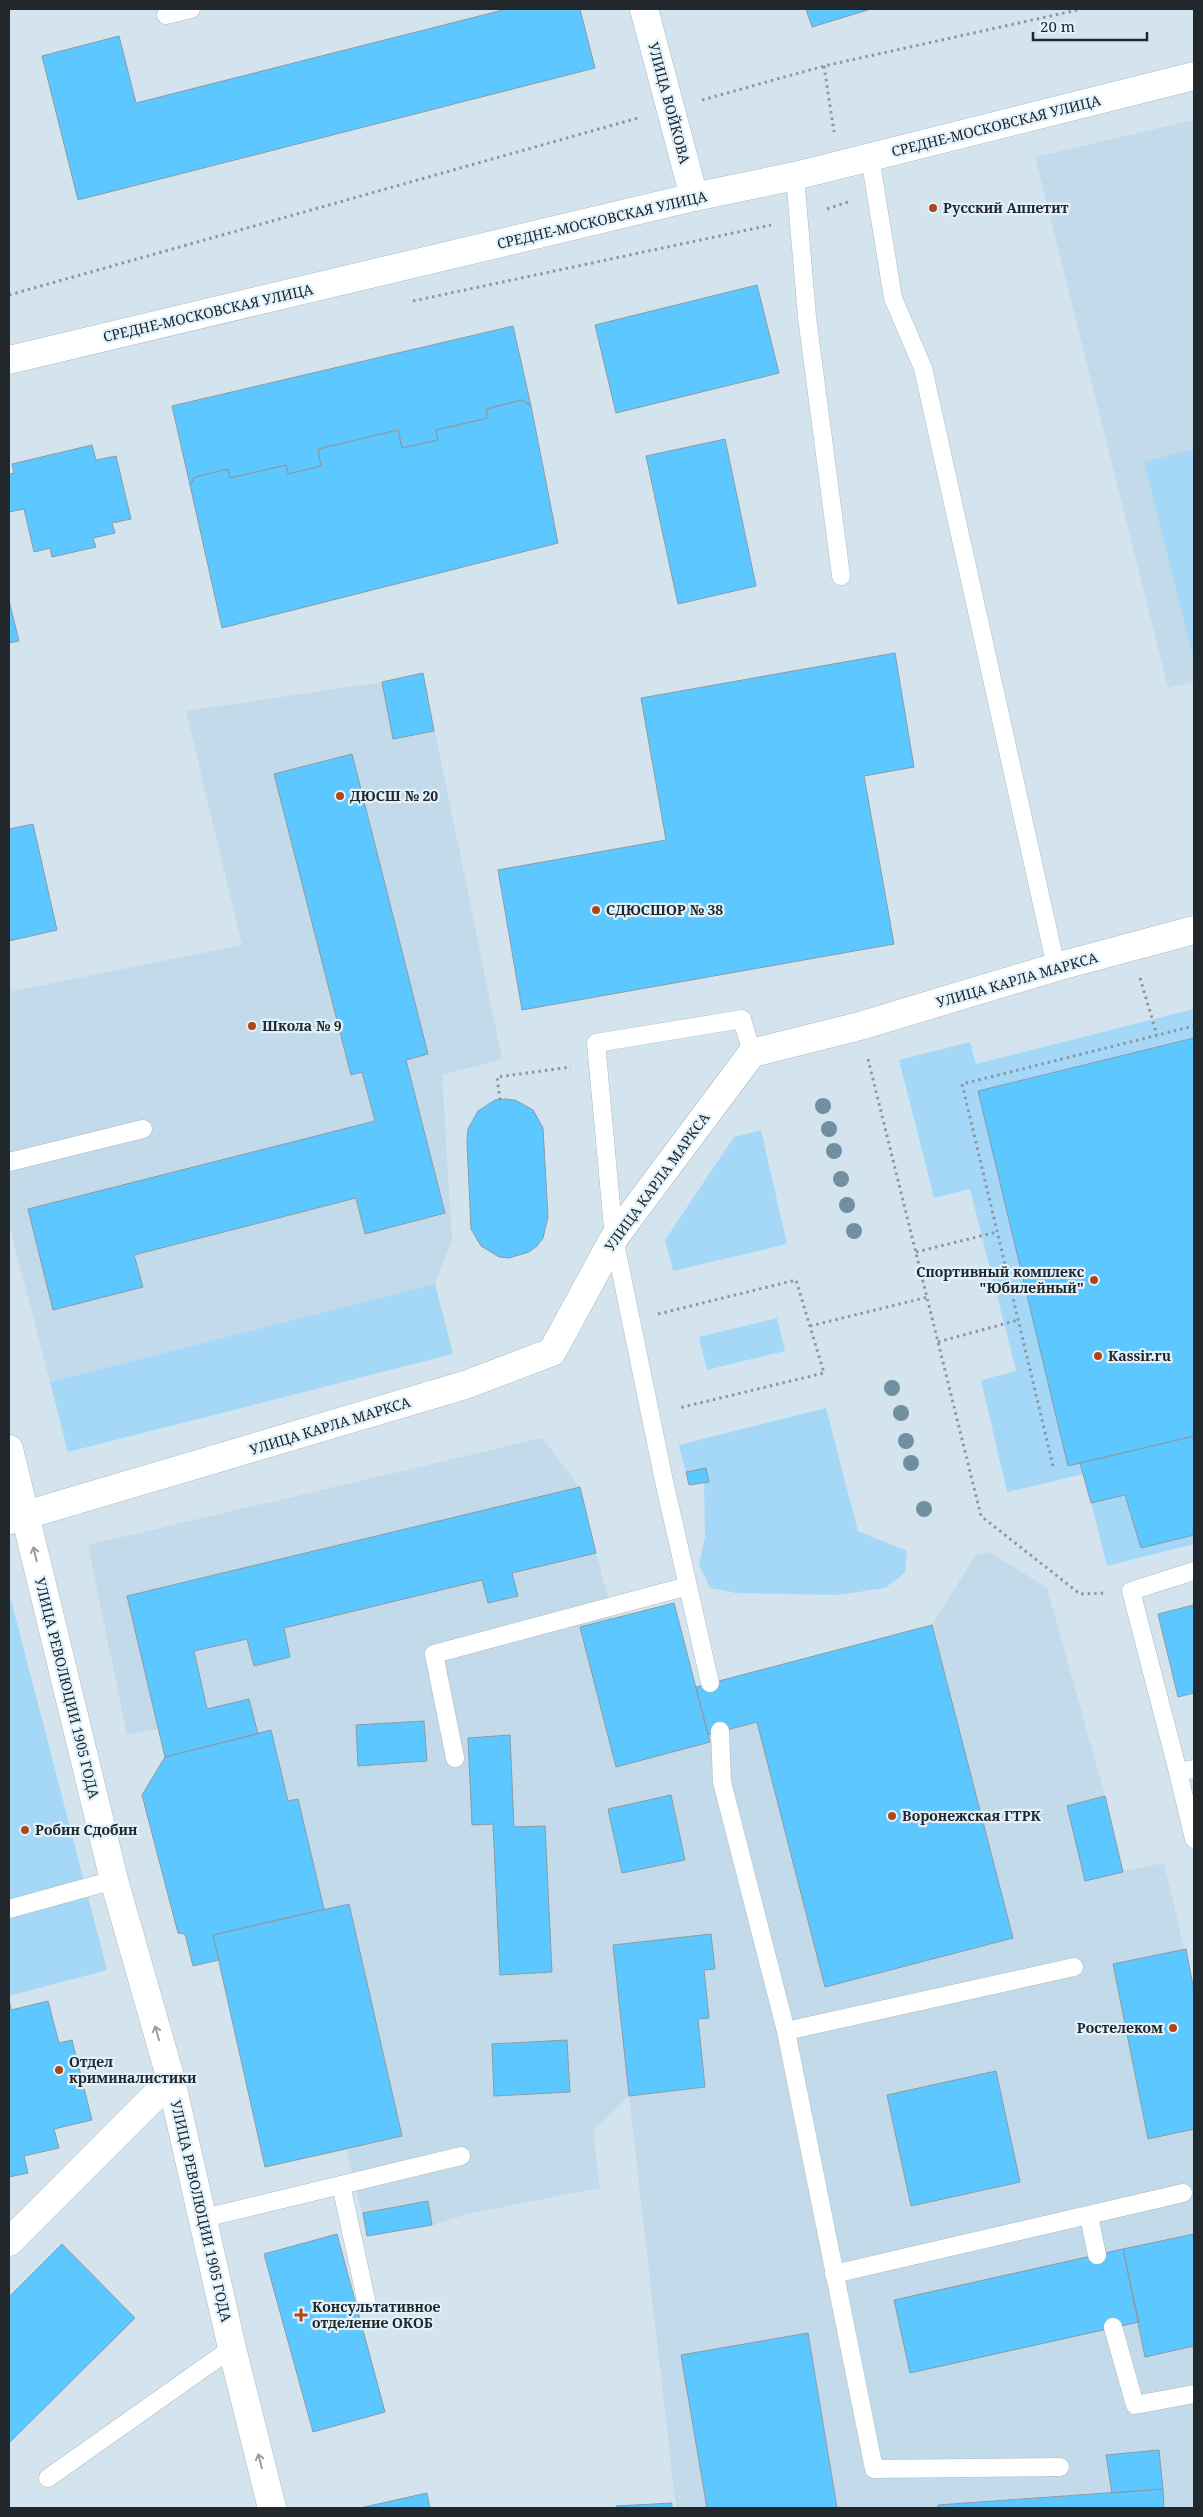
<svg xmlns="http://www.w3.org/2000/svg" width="1203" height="2517" font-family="'Noto Serif',serif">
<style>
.built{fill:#c2dae9}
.green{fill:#a4d8f6}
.building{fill:#5dc7ff;stroke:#8c9ba5}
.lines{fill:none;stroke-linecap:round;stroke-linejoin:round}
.lane-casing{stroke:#abbbc5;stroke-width:19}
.street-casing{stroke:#abbbc5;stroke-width:29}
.secondary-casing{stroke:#abbbc5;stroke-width:29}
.path{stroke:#8c98a0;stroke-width:3;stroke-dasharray:2.5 4;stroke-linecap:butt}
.lane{stroke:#fff;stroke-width:18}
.street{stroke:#fff;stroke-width:28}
.secondary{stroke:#fff;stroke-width:28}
.tree{fill:#708fa0}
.oneway{stroke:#9b9ea0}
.poi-dot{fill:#ad471a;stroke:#e1f2fc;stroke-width:2}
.labels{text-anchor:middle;stroke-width:4.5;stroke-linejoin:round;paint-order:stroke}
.street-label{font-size:14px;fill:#21272b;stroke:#e1f2fc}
.poi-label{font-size:14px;font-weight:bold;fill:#21272b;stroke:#e1f2fc;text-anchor:start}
</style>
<rect width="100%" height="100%" fill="#d4e4ee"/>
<!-- built -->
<path class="built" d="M1194,120V682L1168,688L1035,157Z
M423,673L502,1059L442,1075L452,1240L435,1284L50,1382L9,1224V992L242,945L186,711L382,682Z
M542,1438L580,1487L613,1618L674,1603L696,1687L932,1625L975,1556L990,1552L1047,1588L1105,1796L1123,1871L1164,1863L1194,1991V2508H676L629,2096L593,2131L600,2188L468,2214L432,2225L367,2236L347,2150L265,2167L219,1960L185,1934L178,1933L142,1795L165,1757L159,1729L127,1735L88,1545Z"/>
<!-- green -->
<path class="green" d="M1194,449V657H1193L1144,462Z
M1194,1009V1544L1107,1566L1084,1474L1007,1492L981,1380L1016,1371L970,1189L934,1198L899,1060L970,1042L976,1064Z
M761,1130L787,1244L673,1271L665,1240L734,1137Z
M435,1284L453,1354L68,1452L50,1382Z
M777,1318L785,1351L707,1370L699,1337Z
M826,1408L858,1531L907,1551L905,1573L885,1588L838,1595L736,1593L710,1588L699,1565L705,1537L704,1483L689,1485L679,1445Z
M9,1592L107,1970L9,1996Z"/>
<!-- building -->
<path class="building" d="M507,9H580L595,68L78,200L42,56L119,36L136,103Z
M806,9H871L812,27Z
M757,285L779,373L616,413L595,325Z
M513,326L531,406L522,400L486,409L488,418L436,430L438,440L402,448L398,430L318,449L321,466L288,474L286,465L230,478L228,469L195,477L190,485L172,406Z
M522,400L531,406L558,543L222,628L190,485L195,477L228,469L230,478L286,465L288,474L321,466L318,449L398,430L402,448L438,440L436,430L488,418L486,409Z
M725,439L756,586L678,604L646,456Z
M92,445L96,460L116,456L131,519L112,523L115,533L93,538L96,547L52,557L50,548L34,552L24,509L9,512V474L14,473L12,464Z
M9,601L19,641L9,643Z
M895,653L914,767L864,776L894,944L522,1010L498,870L666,840L641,698Z
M423,673L434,731L393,739L382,682Z
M352,754L428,1054L406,1060L445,1213L365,1234L356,1198L134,1255L143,1287L53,1310L28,1209L375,1121L362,1072L351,1075L274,774Z
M33,824L57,930L9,941V829Z
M1194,1038V1436L1068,1466L978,1091Z
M505,1099L515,1100L533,1110L543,1128L548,1217L543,1238L537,1246L529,1252L509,1258L499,1257L481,1246L471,1229L467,1142L468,1129L478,1111L495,1100Z
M1194,1436V1535L1141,1548L1125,1495L1091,1503L1080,1463Z
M706,1468L709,1482L689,1485L686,1472Z
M580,1487L596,1553L512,1573L518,1596L488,1603L482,1580L284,1628L290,1657L254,1666L247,1639L194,1651L207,1709L249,1699L258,1734L165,1757L127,1596Z
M674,1603L710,1742L616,1767L580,1627Z
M1194,1605V1693L1178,1697L1158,1614Z
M932,1625L1013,1938L825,1987L757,1722L708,1735L696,1687Z
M424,1721L427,1761L358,1766L356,1725Z
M271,1730L288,1801L298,1799L324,1909L213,1935L219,1960L193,1966L185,1934L178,1933L142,1795L165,1757Z
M510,1735L514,1827L545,1826L552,1972L500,1975L493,1824L472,1825L468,1738Z
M671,1795L685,1860L622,1873L608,1809Z
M1105,1796L1123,1872L1085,1881L1067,1806Z
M349,1904L402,2136L265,2167L213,1935Z
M711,1934L715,1969L704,1970L709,2018L698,2019L705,2087L629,2096L613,1945Z
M1186,1949L1194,1991V2129L1148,2139L1113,1964Z
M9,2000L11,2010L48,2001L59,2043L72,2040L92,2120L54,2129L59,2148L24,2156L28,2173L9,2177Z
M567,2040L570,2092L494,2096L492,2044Z
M996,2071L1020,2182L911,2206L887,2095Z
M428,2201L432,2225L367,2236L363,2213Z
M337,2234L385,2412L313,2432L264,2254Z
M1194,2234V2346L1145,2357L1123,2249Z
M62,2244L135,2318L9,2443V2297Z
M1123,2249L1139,2322L910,2373L894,2300Z
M808,2333L837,2508H707L681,2355Z
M1159,2450L1163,2489L1112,2493L1106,2455Z
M1163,2489L1164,2508H938V2505Z
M427,2493L430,2508H360Z
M672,2503V2508H616V2506Z"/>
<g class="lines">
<defs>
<path id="lane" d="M166,15L191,9
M870,157L893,298L923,368L1056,967
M795,176L807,317L841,576
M9,1162L143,1129
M710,1683L664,1481L614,1238L596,1043L742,1019L752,1053
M720,1731L722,1782L786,2031L874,2469L1060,2467
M455,1758L434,1654L688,1586
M1194,1769L1178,1772L1194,1839
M1178,1772L1131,1591L1194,1571
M9,1909L114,1880
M786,2031L1074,1967
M341,2185L367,2304
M1089,2216L1097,2255
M204,2218L461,2156
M834,2274L1183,2193
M1113,2327L1135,2405L1194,2394
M48,2478L232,2348"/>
<path id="street" d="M644,9L694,197
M9,1520L465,1385L552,1352L614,1238L752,1053L860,1026L1056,967L1194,930"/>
<path id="secondary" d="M9,360L694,197L795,176L1194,76
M9,1449L114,1880L171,2080L232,2348L272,2508
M9,2242L171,2080"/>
</defs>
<!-- lane casing -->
<use href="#lane" class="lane-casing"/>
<!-- street casing -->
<use href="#street" class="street-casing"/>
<!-- secondary casing -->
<use href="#secondary" class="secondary-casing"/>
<!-- path -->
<path class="path" d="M824,66L834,132
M702,100L824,66L1082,9
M827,209L848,202
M9,295L638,118
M413,301L771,225
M1140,978L1157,1035
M868,1059L981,1516L1080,1594L1104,1593
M500,1100L497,1077L571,1067
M916,1252L997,1232
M658,1314L796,1280L824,1373L679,1408
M810,1326L928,1297
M938,1342L1018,1320
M1053,1466L962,1084L1194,1026"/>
<!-- lane -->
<use href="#lane" class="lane"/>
<!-- street -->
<use href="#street" class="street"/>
<!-- secondary -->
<use href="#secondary" class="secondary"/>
</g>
<!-- trees -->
<g class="tree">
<circle cx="823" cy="1106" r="8"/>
<circle cx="829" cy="1129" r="8"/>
<circle cx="834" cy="1151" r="8"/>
<circle cx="841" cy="1179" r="8"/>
<circle cx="847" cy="1205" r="8"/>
<circle cx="854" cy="1231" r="8"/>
<circle cx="892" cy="1388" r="8"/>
<circle cx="901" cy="1413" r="8"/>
<circle cx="906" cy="1441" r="8"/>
<circle cx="911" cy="1463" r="8"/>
<circle cx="924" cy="1509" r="8"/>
</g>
<!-- one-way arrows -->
<defs><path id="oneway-shaft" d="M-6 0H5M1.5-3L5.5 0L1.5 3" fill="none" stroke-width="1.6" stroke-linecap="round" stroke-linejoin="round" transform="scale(1.25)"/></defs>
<g class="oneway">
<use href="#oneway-shaft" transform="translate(35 1554) rotate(-103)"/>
<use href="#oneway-shaft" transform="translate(157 2033) rotate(-106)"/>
<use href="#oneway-shaft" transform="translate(260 2461) rotate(-104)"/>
</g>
<!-- markers -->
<g class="poi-dot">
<circle cx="933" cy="208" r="5"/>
<circle cx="340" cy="796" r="5"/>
<circle cx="596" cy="910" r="5"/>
<circle cx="252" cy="1026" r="5"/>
<circle cx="1094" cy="1280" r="5"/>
<circle cx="1098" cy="1356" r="5"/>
<circle cx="892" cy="1816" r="5"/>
<circle cx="25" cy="1830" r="5"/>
<circle cx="1173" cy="2028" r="5"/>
<circle cx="59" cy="2070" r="5"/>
<path d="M298.5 2307.5h5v5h5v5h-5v5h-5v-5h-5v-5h5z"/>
</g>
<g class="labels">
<!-- street labels -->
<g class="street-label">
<text transform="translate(669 103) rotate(75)" y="5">УЛИЦА ВОЙКОВА</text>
<text transform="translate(996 126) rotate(-14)" y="5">СРЕДНЕ-МОСКОВСКАЯ УЛИЦА</text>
<text transform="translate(602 220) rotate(-13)" y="5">СРЕДНЕ-МОСКОВСКАЯ УЛИЦА</text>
<text transform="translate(208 313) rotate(-13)" y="5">СРЕДНЕ-МОСКОВСКАЯ УЛИЦА</text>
<text transform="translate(1017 980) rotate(-16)" y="5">УЛИЦА КАРЛА МАРКСА</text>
<text transform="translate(657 1182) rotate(-54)" y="5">УЛИЦА КАРЛА МАРКСА</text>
<text transform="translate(330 1426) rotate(-17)" y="5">УЛИЦА КАРЛА МАРКСА</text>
<text transform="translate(67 1688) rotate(76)" y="5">УЛИЦА РЕВОЛЮЦИИ 1905 ГОДА</text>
<text transform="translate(201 2211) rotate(77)" y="5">УЛИЦА РЕВОЛЮЦИИ 1905 ГОДА</text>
</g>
<!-- poi labels -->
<g class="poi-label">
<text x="943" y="213">Русский Аппетит</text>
<text x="350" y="801">ДЮСШ № 20</text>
<text x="606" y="915">СДЮСШОР № 38</text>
<text x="262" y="1031">Школа № 9</text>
<text x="1084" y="1277" text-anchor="end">Спортивный комплекс<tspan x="1084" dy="16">"Юбилейный"</tspan></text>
<text x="1108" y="1361">Kassir.ru</text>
<text x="902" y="1821">Воронежская ГТРК</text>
<text x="35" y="1835">Робин Сдобин</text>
<text x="1163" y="2033" text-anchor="end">Ростелеком</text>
<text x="69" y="2067">Отдел<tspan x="69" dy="16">криминалистики</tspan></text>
<text x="312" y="2312">Консультативное<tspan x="312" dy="16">отделение ОКОБ</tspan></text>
</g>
</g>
<!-- border -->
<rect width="1203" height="2517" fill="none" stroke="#21272b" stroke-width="20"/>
<!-- scale -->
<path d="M1033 32v8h114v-8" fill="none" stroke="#21272b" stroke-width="2.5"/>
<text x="1040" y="32" font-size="15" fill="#21272b" stroke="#e1f2fc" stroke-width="4" paint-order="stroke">20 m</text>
</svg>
